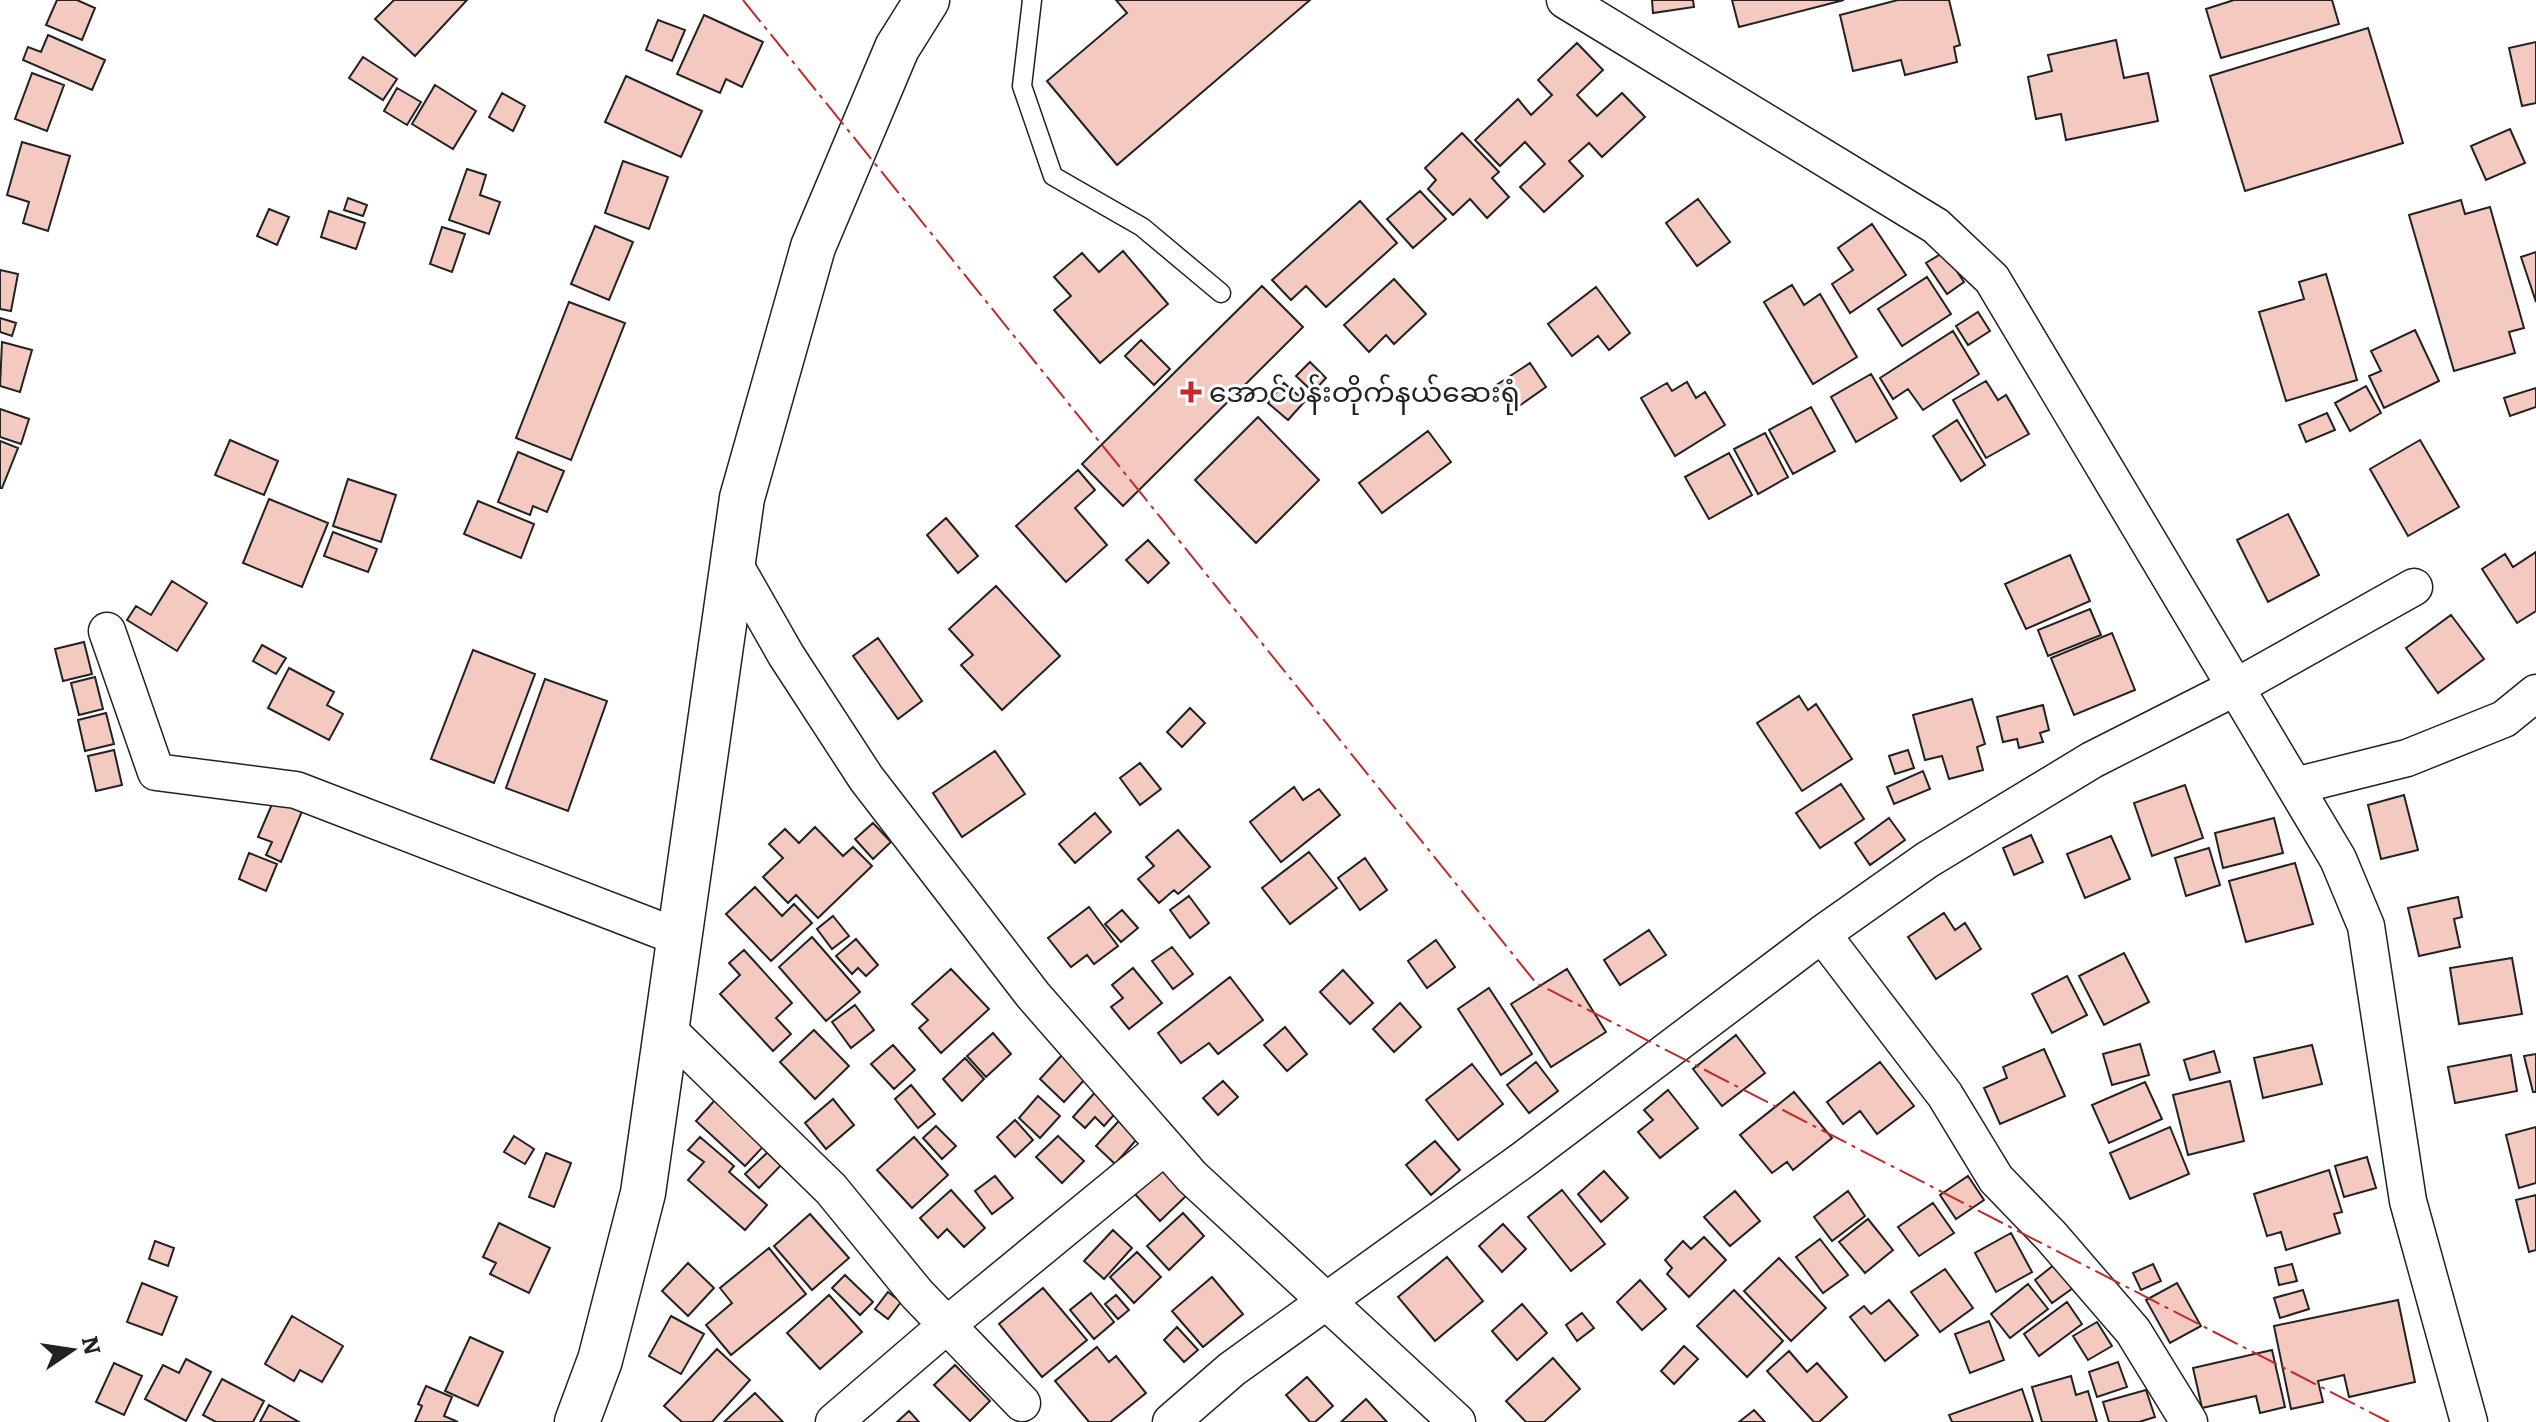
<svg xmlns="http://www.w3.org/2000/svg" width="2536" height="1422" font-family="Literata,'Noto Sans Myanmar',serif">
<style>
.building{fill:#f3c9c0;stroke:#222;stroke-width:2}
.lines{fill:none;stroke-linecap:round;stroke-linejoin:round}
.lane-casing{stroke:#222;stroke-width:21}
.street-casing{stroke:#222;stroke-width:39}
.secondary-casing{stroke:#222;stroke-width:47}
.lane{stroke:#fff;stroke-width:18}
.street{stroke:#fff;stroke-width:36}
.secondary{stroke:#fff;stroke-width:44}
.power{stroke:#c62828;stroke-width:2;stroke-dasharray:28 6 4 6;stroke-linecap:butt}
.poi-dot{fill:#c62828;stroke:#fff;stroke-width:3}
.labels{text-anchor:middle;stroke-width:6;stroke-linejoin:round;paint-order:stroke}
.poi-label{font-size:28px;fill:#222;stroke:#fff;text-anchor:start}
</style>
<rect width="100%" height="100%" fill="#fff"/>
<!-- building -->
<path class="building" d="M57,0H77L95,8L82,40L46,25Z
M394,0H467L415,56L375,19Z
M1116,0H1310L1117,165L1047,81L1127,13Z
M1652,0H1693L1694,7L1653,13Z
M1732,0H1844L1739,27Z
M1898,0H1949L1960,45L1954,47L1957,62L1905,75L1901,60L1853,71L1840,15Z
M2234,0H2332L2339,24L2221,58L2206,9Z
M704,15L763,42L742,87L726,79L720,93L677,74Z
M658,20L685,30L672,61L646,50Z
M2368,28L2403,143L2245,191L2210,76Z
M48,35L105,60L92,90L23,60L28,47L41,52Z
M2116,40L2124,78L2148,73L2158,121L2066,140L2061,114L2036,119L2028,77L2052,71L2048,55Z
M2536,42V103L2522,106L2509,48Z
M1577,43L1603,70L1577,95L1597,116L1622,93L1645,117L1602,157L1589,143L1569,161L1583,176L1544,212L1520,187L1545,164L1525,142L1500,166L1475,140L1518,99L1531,115L1552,95L1538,80Z
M363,57L397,79L383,100L349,78Z
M32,73L64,85L47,131L15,119Z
M626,76L702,111L681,157L605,122Z
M435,85L476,111L453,149L412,124Z
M397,88L421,102L407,125L384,111Z
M502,93L525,106L513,131L489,117Z
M2510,129L2525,163L2486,180L2471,146Z
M1462,133L1499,172L1492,178L1509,197L1487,218L1470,199L1453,215L1428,189L1436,180L1425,168Z
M22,142L70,156L48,231L23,223L29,202L7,195Z
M623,161L668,177L649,229L605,213Z
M467,169L486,175L480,195L500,202L489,234L449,220Z
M1420,191L1446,219L1413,248L1387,219Z
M348,198L367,205L363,216L344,210Z
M1698,199L1730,242L1697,266L1666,223Z
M2461,200L2465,214L2490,207L2524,328L2509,332L2515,353L2454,371L2409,215Z
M1360,201L1397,243L1326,307L1306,286L1291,300L1272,280Z
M269,209L289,217L277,245L257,236Z
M329,211L365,223L356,249L321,237Z
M1872,224L1906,275L1850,313L1832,284L1853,270L1838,248Z
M595,226L633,242L609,300L571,284Z
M442,227L465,234L452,272L430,264Z
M1123,251L1168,304L1100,363L1054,310L1071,296L1054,277L1082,253L1099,272Z
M1944,252L1964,282L1947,294L1926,263Z
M2536,252V302L2521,257Z
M0,270L18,274L11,311L0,309Z
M2326,274L2357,380L2286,401L2259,312L2304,299L2299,282Z
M1927,277L1951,314L1902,346L1878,309Z
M1394,279L1426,314L1394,344L1386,335L1369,352L1344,325Z
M1792,285L1804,305L1820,294L1857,357L1813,384L1764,302Z
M1262,286L1303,327L1123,506L1082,464Z
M1596,287L1630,333L1609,350L1598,336L1572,356L1548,324Z
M569,302L625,323L571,460L516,438Z
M1978,312L1990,331L1968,345L1956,326Z
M0,318L16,323L12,336L0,332Z
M2415,330L2439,381L2384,408L2369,376L2381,371L2371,351Z
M1953,331L1979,374L1923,410L1908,389L1893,399L1880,378Z
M1141,340L1170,369L1154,385L1125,356Z
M2,342L32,350L20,392L0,386Z
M1310,362L1326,378L1313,392L1296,376Z
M1530,363L1546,387L1512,411L1495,386Z
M1871,374L1897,418L1856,442L1831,397Z
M1986,381L1998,400L2006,395L2029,434L1986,458L1953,400Z
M1687,382L1696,398L1705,392L1725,425L1675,456L1641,398L1667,383L1672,391Z
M1284,383L1305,401L1288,420L1268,403Z
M2366,386L2381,413L2350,431L2335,403Z
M2536,388V407L2510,416L2504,398Z
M1811,407L1835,451L1793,474L1769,430Z
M0,409L29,419L21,444L0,437Z
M2327,413L2335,430L2306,442L2299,425Z
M1258,417L1319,480L1256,543L1195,480Z
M1957,420L1985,465L1961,481L1933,436Z
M1428,431L1451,462L1382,513L1359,483Z
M1765,433L1788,477L1758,494L1734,449Z
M230,440L278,461L264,495L215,475Z
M2420,440L2459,507L2408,536L2370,469Z
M0,441L18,448L2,488H0Z
M518,452L564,471L547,512L533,506L530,515L498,502Z
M1729,453L1752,495L1709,519L1685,477Z
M1078,470L1095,490L1075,508L1107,545L1066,582L1016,526Z
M348,479L396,495L381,542L333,526Z
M269,499L328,523L302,587L243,563Z
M478,501L534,524L521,558L464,534Z
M2288,514L2319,575L2268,602L2237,540Z
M946,518L978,556L958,573L927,535Z
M333,532L377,549L368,572L324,556Z
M1148,540L1169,563L1148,583L1126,560Z
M2536,552V611L2517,623L2482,569L2505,554L2513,567Z
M2070,555L2090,601L2026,629L2005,584Z
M172,581L207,603L177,651L127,620L136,606L151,615Z
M996,586L1060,656L1002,710L961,665L973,655L949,629Z
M2090,609L2101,635L2048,656L2038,630Z
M2451,615L2484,659L2438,693L2406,648Z
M2112,633L2135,690L2074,715L2051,658Z
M878,638L922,701L898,719L853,656Z
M84,642L92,674L63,681L55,649Z
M262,645L286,658L276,674L253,661Z
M473,650L535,674L494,783L431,759Z
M289,668L334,692L327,705L343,714L329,740L268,708Z
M95,677L103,709L79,715L71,683Z
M545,679L607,701L568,811L506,788Z
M1799,696L1808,710L1816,704L1852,759L1802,791L1757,723Z
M1972,699L1985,744L1977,747L1983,770L1949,779L1942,756L1925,760L1913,715Z
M2043,705L2049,730L2040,733L2043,742L2019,748L2017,739L2003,742L1997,717Z
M1190,708L1205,723L1182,747L1167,732Z
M106,713L114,744L85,751L78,720Z
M114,750L122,785L96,791L88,756Z
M1908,750L1914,768L1895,774L1889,756Z
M995,751L1025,794L962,837L933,793Z
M1140,763L1161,789L1140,805L1120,778Z
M1923,771L1930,789L1894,804L1887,787Z
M1841,784L1864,819L1820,848L1796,813Z
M2185,785L2203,838L2152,856L2134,803Z
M1294,787L1303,800L1319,789L1340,815L1281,862L1250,822Z
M2404,795L2418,850L2381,859L2368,805Z
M275,797L303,809L281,862L266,855L272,842L258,837Z
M1095,813L1111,832L1075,863L1059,844Z
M1889,818L1905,840L1870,865L1855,843Z
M2274,818L2283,853L2223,868L2215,833Z
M873,823L891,842L873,859L855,839Z
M815,827L843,856L853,847L872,866L818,918L796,895L788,903L763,877L783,858L769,844L785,829L799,843Z
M1178,830L1210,867L1178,894L1174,890L1159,903L1138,879L1154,866L1146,857Z
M2031,835L2043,862L2014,875L2003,848Z
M2111,836L2130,879L2085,898L2067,854Z
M2209,848L2220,885L2186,896L2175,858Z
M1309,852L1337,888L1290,924L1262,888Z
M249,853L277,864L266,891L239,879Z
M1365,858L1387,890L1360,910L1338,878Z
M2295,863L2313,924L2246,942L2229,881Z
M755,887L782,916L794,904L812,923L771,961L726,914Z
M1189,896L1209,923L1190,938L1170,910Z
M2458,897L2462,917L2454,919L2460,947L2419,956L2408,908Z
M1089,907L1118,946L1094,964L1087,955L1071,967L1048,938Z
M1122,910L1138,928L1121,942L1105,924Z
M1944,913L1955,930L1965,923L1981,949L1936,979L1908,937Z
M833,916L849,936L832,949L817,929Z
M1649,930L1666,955L1620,985L1604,960Z
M812,937L860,992L826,1021L779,967Z
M856,939L878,965L866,976L858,968L852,974L836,956Z
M1436,940L1455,967L1427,988L1408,961Z
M1172,947L1193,974L1173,989L1152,961Z
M744,950L792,1003L776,1018L791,1034L773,1051L720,994L740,975L729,963Z
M2124,953L2149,1002L2104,1025L2079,976Z
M2512,958L2522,1014L2459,1024L2450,968Z
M1133,968L1162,1003L1129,1029L1111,1007L1123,998L1112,985Z
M951,969L989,1009L941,1053L919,1028L928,1020L912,1004Z
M1567,969L1606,1032L1551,1067L1511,1004Z
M1343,970L1373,1003L1350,1024L1320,992Z
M2067,976L2087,1015L2052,1033L2032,994Z
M1230,977L1263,1020L1218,1054L1209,1043L1181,1063L1158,1033Z
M1489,988L1532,1054L1501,1075L1458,1009Z
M1400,1003L1421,1027L1394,1052L1373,1029Z
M855,1005L874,1030L851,1048L832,1022Z
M1285,1027L1307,1054L1287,1071L1264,1045Z
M814,1030L849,1066L815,1099L780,1062Z
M993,1033L1011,1054L986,1077L967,1056Z
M1736,1035L1765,1073L1722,1106L1693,1069Z
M2140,1044L2149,1075L2112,1085L2103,1054Z
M893,1045L915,1070L894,1089L871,1064Z
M2312,1045L2322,1084L2263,1098L2254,1058Z
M2044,1049L2065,1096L2000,1124L1984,1088L2007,1078L2003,1067Z
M2214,1051L2220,1072L2190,1080L2184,1060Z
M2536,1054V1092H2533L2524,1056Z
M1062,1055L1086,1078L1064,1102L1040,1079Z
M2511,1055L2517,1091L2455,1103L2448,1067Z
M965,1058L984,1079L962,1101L943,1079Z
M1536,1062L1558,1091L1529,1113L1507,1085Z
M1880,1062L1914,1106L1877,1134L1860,1111L1843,1124L1827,1102Z
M1472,1064L1503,1104L1458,1140L1426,1100Z
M1223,1081L1238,1097L1218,1115L1203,1098Z
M2230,1081L2244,1141L2188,1155L2173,1095Z
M2145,1082L2162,1119L2109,1143L2092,1105Z
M911,1085L935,1114L918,1128L895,1099Z
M1098,1089L1120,1108L1104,1126L1095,1117L1085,1128L1073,1117Z
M724,1090L773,1136L745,1166L696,1121Z
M1668,1090L1698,1128L1660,1158L1638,1132L1653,1120L1644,1110Z
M1794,1092L1832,1138L1793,1170L1787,1162L1772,1173L1740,1135Z
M1038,1096L1060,1116L1040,1138L1019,1118Z
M833,1099L854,1125L826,1149L805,1123Z
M1126,1113L1145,1130L1115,1164L1096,1146Z
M1015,1120L1033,1140L1015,1157L997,1137Z
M936,1126L956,1146L942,1159L923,1138Z
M2170,1127L2189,1174L2130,1199L2110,1153Z
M2536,1127V1183L2519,1188L2506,1135Z
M514,1136L534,1149L525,1164L504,1152Z
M1058,1136L1084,1161L1062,1183L1036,1157Z
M700,1137L734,1166L729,1172L767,1205L745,1230L688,1180L704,1162L688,1150Z
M914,1137L948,1175L912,1208L877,1170Z
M1435,1141L1460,1170L1431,1195L1406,1165Z
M772,1148L785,1161L759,1188L745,1174Z
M546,1153L571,1163L554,1207L529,1197Z
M2367,1157L2376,1188L2344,1197L2335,1166Z
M1160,1166L1187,1195L1160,1221L1133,1192Z
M2329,1170L2342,1212L2334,1214L2340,1233L2286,1250L2281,1232L2267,1236L2254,1194Z
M1604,1171L1628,1198L1601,1222L1578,1194Z
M995,1176L1013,1198L992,1214L975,1191Z
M1968,1176L1984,1200L1956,1219L1940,1195Z
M951,1190L985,1228L964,1247L947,1229L938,1238L920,1218Z
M1562,1190L1605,1244L1571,1271L1528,1217Z
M1735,1191L1760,1221L1730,1246L1704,1217Z
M1848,1191L1865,1216L1832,1241L1814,1217Z
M2536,1195V1250L2529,1252L2516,1200Z
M1933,1203L1954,1233L1919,1256L1898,1227Z
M1183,1213L1204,1236L1169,1270L1147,1246Z
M810,1214L849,1258L812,1290L774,1246Z
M1868,1219L1893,1250L1865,1273L1839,1242Z
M499,1223L550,1248L529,1293L490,1274L496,1263L483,1257Z
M1503,1224L1526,1249L1502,1272L1479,1246Z
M1113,1230L1132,1248L1104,1279L1084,1261Z
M2011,1233L2032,1272L1996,1292L1975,1253Z
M1704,1237L1726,1260L1689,1297L1667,1274L1672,1268L1665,1260L1683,1241L1691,1249Z
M1820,1239L1848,1275L1823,1293L1796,1257Z
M155,1241L174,1248L168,1266L149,1259Z
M769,1248L806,1294L731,1355L706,1325L732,1303L720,1288Z
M1137,1252L1161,1277L1134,1303L1110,1277Z
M1447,1257L1483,1301L1435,1341L1398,1297Z
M1779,1258L1826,1308L1791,1341L1744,1291Z
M688,1263L714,1288L688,1316L662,1291Z
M2055,1264L2073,1288L2052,1303L2035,1280Z
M2153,1264L2161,1281L2141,1290L2133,1273Z
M2292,1264L2297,1281L2279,1285L2275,1268Z
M1945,1269L1973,1308L1940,1332L1911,1292Z
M845,1275L873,1302L860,1315L832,1288Z
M1212,1277L1243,1314L1203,1347L1172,1311Z
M1640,1280L1666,1309L1642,1330L1617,1302Z
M142,1283L177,1297L162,1335L127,1322Z
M2177,1283L2201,1326L2170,1343L2146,1300Z
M2028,1284L2048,1309L2010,1338L1991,1314Z
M1043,1288L1087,1340L1042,1377L999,1324Z
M1734,1290L1783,1341L1747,1377L1697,1326Z
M2303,1290L2309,1309L2280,1318L2274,1298Z
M888,1292L901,1302L888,1319L875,1309Z
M1091,1293L1114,1322L1094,1339L1070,1310Z
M829,1295L862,1332L820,1369L787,1333Z
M1116,1295L1129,1310L1118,1319L1105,1304Z
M1889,1300L1918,1335L1885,1361L1850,1317L1864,1306L1871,1314Z
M2398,1300L2415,1382L2349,1397L2344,1375L2318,1381L2323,1402L2291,1409L2274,1326Z
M2067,1302L2082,1324L2039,1356L2024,1334Z
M1522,1304L1547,1333L1517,1360L1492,1331Z
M1582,1313L1594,1328L1577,1341L1566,1325Z
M292,1316L343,1346L322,1382L300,1370L294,1381L265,1364Z
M671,1316L704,1334L681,1374L649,1356Z
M1989,1321L2004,1360L1970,1373L1955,1334Z
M2097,1322L2112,1346L2088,1360L2073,1336Z
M1177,1327L1198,1350L1184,1362L1164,1340Z
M470,1337L503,1352L478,1406L445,1391Z
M1684,1346L1698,1359L1674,1384L1661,1371Z
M1097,1347L1109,1362L1116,1356L1146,1393L1110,1422H1089L1055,1381Z
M717,1349L750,1380L712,1422H682L664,1406Z
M2272,1350L2285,1407L2260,1413L2256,1396L2202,1408L2193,1368Z
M1789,1351L1807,1372L1817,1363L1847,1397L1819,1422H1814L1767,1371Z
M1553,1358L1580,1389L1544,1422H1526L1506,1401Z
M186,1359L211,1372L186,1421L145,1399L163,1365L179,1373Z
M2118,1362L2127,1387L2097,1397L2089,1372Z
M114,1363L142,1376L124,1415L96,1402Z
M955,1365L990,1401L970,1421L934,1385Z
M2071,1376L2076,1395L2088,1391L2097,1422H2042L2032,1387Z
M1307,1377L1333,1406L1315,1422H1310L1286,1395Z
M222,1379L264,1401L253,1422H216L203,1415Z
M426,1386L452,1397L444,1416L458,1422H415L422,1406L418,1404Z
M2022,1389L2033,1422H1952L1949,1415Z
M2146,1390L2155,1417L2139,1422H2109L2103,1402Z
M755,1393L783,1422H724Z
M1366,1399L1387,1422H1341Z
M269,1405L299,1422H260Z
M1754,1410L1765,1422H1739Z
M909,1411L919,1422H897Z"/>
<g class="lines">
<defs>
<path id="lane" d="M1032,0L1022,86L1053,176L1142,227L1221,293"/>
<path id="street" d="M1565,0L1936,226L1992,279L2338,859L2366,926L2408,1201L2469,1422
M733,562L786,655L866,778L1033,995L1192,1177L1457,1422
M107,631L156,772L296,790L678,937
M2295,786L2407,758L2504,719L2536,693
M1822,934L1945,1095L1996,1179L2051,1236L2133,1331L2189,1422
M665,1027L831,1189L917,1294L1022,1403
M834,1422L947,1325L1165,1146
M1171,1422L1232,1369L1524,1159L1822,934L1927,860L2092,760L2236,687L2414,587"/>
<path id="secondary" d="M577,1422L600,1360L643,1193L742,498L813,247L897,48L927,0"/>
</defs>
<!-- lane casing -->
<use href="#lane" class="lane-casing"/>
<!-- street casing -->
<use href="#street" class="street-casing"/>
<!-- secondary casing -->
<use href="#secondary" class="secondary-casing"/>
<!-- lane -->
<use href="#lane" class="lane"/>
<!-- street -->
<use href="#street" class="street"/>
<!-- secondary -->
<use href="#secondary" class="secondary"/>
<!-- power -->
<path class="power" d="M743,0L1536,983L2389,1422"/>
</g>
<!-- markers -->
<path class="poi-dot" d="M1187 380h8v8h8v8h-8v8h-8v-8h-8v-8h8z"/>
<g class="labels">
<!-- poi labels -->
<g class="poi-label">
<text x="1209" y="402">အောင်ပန်းတိုက်နယ်ဆေးရုံ</text>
</g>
</g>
<!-- north arrow -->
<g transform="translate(72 1350) rotate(77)" stroke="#ffffff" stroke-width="6" paint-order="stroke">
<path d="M0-6L14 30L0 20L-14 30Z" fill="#222222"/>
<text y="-12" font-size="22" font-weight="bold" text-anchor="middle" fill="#222222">N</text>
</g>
</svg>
